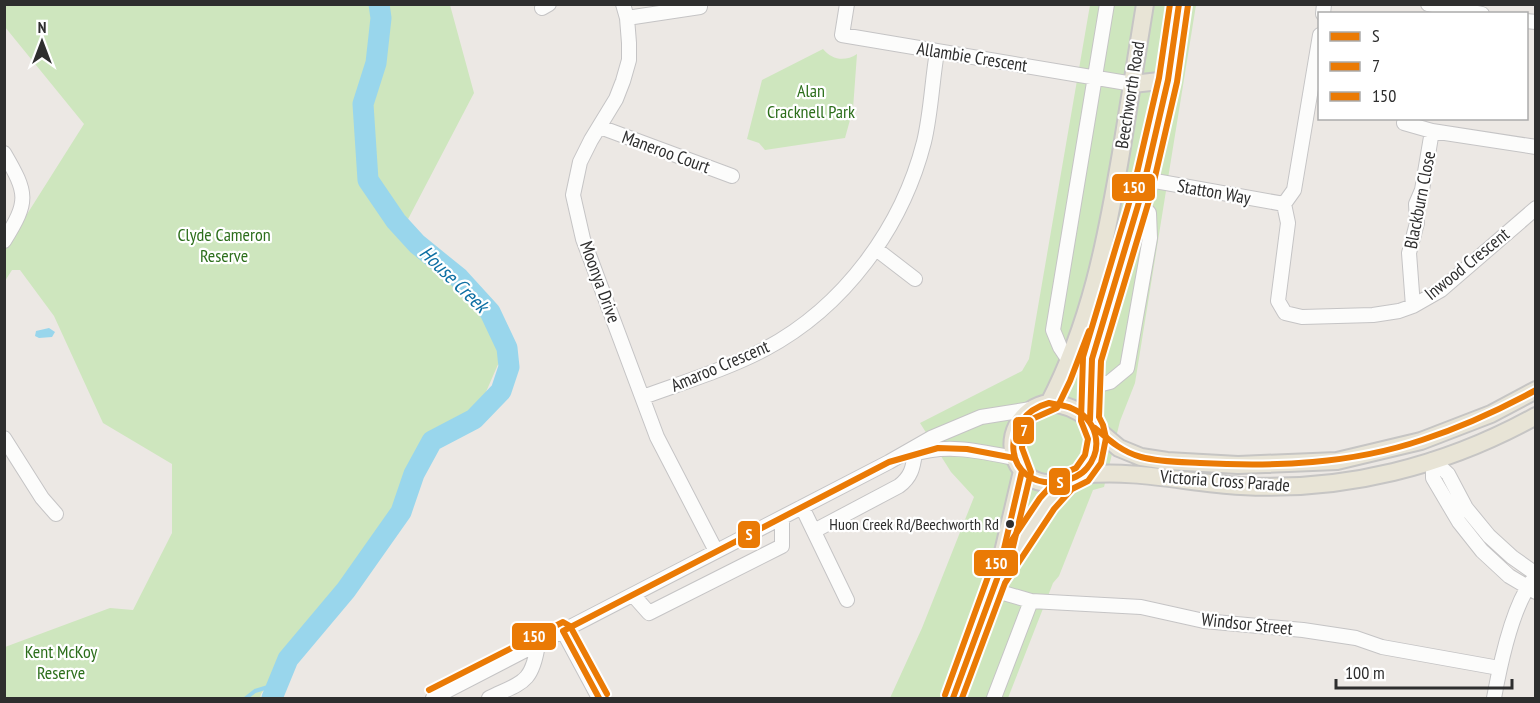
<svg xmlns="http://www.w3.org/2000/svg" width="1540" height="703" font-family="'PT Sans Narrow',sans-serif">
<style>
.green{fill:#cee6be}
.water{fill:#99d6ec}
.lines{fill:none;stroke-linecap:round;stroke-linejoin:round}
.stream{stroke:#99d6ec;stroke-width:4}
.river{stroke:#99d6ec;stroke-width:21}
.minor-casing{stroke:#c5c4c5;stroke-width:16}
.major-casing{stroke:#c6c5c4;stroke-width:20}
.minor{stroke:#fcfcfb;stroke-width:14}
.major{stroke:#e8e4d6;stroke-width:16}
.bus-1-casing{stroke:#fff;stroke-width:10}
.bus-2-casing{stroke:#fff;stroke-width:10}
.bus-3-casing{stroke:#fff;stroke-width:10}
.bus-1{stroke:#ea7a05;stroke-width:6}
.bus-2{stroke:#ea7a05;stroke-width:6}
.bus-3{stroke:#ea7a05;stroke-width:6}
.bus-dot{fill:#2e2e2e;stroke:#fff;stroke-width:2}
.labels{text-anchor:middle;stroke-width:4.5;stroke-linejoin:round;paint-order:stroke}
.bus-label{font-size:16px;fill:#2e2e2e;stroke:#fff;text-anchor:end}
.street-label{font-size:18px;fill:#2e2e2e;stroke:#fff}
.park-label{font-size:18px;fill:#2c6e1b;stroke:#fff}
.water-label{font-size:20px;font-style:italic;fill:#0d6fa3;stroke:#fff}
.line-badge{stroke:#fff;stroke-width:2}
.badge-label{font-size:16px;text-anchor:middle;font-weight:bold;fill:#fff}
</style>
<rect width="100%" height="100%" fill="#ece8e4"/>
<!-- green -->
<path class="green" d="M4,5H450L474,93L406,223L438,269L470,298L499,337L503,353L479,408L435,447L391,519L359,565L323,605L261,694L260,698H5V647L110,608L133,610L172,533V464L103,423L54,316L20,270H12L5,281V249L84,124L5,27Z
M1090,5H1196L1135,383L1120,421L1104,487L1093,490L1059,576L1053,583L1008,698H890L922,628L974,497L951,472L920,423L1022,371L1029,359Z
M823,49C832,60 845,62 857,54L853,109L845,138L765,150L759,143L747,139L762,80Z"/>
<!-- water -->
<path class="water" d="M49,328L55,332L52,337L39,338L35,336L36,331Z"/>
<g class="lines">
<!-- stream -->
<path class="stream" d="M246,698L255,691L278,684"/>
<!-- river -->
<path class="river" d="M272,698L288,659L346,590L401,512L414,474L432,441L474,419L501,391L509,367L507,348L490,312L459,278L417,244L396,221L368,180L363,104L376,63L381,18L379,4"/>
<defs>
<path id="minor" d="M623,4L627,18L629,43V60L623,81L616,99L591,140L580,162L573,195L583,239L657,437L716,551
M847,4L842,35L1133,84
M1428,4L1482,14
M542,8L549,4
M1323,14L1324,4
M627,18L700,7
M1526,21L1536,22
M1320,35L1294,190L1284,204L1288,223L1278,301L1285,313L1302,317L1373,315L1399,311L1413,306L1441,290L1536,208
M1404,123L1432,131
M600,127L732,176
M4,153C28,194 29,201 4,241
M1144,179L1284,204
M876,249L915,279
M1413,306L1409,253L1417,223L1416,204L1422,190L1432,131L1536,147
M1068,359L1060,347L1053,330L1107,4
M1090,387L1110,382L1127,368L1150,238L1149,213L1139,202
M643,397C684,382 727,369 765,349C844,307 902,228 924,142C931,113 932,81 937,52
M4,438L42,498L56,514
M911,455C946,443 979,451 1014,458
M1433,460V478L1459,522L1482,551L1509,576L1536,592
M1433,460L1448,474L1466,508L1489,536L1512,557L1536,574
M802,507L847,600
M814,531L899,486C911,477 913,468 915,453
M993,590L1031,601L1141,607L1204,621L1303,630L1356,638L1382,647L1499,668
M633,595L649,613L782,546V518
M563,631L599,698
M433,698L889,462L931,438L981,417L1031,409
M489,698C522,682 532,684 538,644
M994,698L1031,601
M1494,698C1500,665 1512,608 1532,581"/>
<path id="major" d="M1133,84L1168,80
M1049,403C1090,324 1106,241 1121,153C1129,104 1137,54 1145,4
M1049,403C1118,409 1109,485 1048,483C1035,483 1024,475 1018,465C1003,439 1020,407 1049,403Z
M1090,420V379L1092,359L1142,192L1168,80L1179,4
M1095,428L1119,448L1141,457L1167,461L1238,465L1337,461L1421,441L1491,414L1536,390
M1082,475C1135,469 1188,483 1241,486C1344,492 1446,466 1536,416
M999,569L1022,471
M953,698L997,579L1029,528L1067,481"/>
</defs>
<!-- minor casing -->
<use href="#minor" class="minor-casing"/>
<!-- major casing -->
<use href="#major" class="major-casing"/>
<!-- minor -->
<use href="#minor" class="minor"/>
<!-- major -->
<use href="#major" class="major"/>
<defs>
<path id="bus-1" d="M1049,403C1056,405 1065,405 1071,408C1097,419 1104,447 1087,468C1080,477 1069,480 1059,482C1003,489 997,417 1049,403Z
M1090,420L1092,359L1142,192L1168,80L1179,4
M1095,428C1109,440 1122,452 1141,457C1160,462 1181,462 1200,463C1275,467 1351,464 1422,440C1462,427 1499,410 1536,390
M599,698L563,631L889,462L938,448L967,449L1014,458
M953,698L997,579L1022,471"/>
<path id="bus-2" d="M1012,551L1031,472L1022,448L1023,431L1032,419L1057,408L1070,381L1089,331
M962,698L1005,583L1054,509L1072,489L1088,481L1101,463L1106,438L1103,425L1099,417L1101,361L1151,194L1177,82L1188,5"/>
<path id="bus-3" d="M429,690L563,622L570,626L607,694
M945,695L989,574L1040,498L1062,474L1076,468L1085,455L1088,439L1081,421L1083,357L1133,190L1159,78L1170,4"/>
</defs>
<!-- bus-1 casing -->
<use href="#bus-1" class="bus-1-casing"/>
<!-- bus-2 casing -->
<use href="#bus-2" class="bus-2-casing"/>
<!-- bus-3 casing -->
<use href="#bus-3" class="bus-3-casing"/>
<!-- bus-1 -->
<use href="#bus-1" class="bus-1"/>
<!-- bus-2 -->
<use href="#bus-2" class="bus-2"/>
<!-- bus-3 -->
<use href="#bus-3" class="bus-3"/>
</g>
<!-- markers -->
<circle class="bus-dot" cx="1010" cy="524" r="5"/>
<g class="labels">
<!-- bus labels -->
<g class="bus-label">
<text x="999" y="530">Huon Creek Rd/Beechworth Rd</text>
</g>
<!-- street labels -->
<g class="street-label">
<text transform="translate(972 57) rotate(9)" y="6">Allambie Crescent</text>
<text transform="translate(1130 95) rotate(-81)" y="6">Beechworth Road</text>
<text transform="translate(666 152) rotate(20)" y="6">Maneroo Court</text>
<text transform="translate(1214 192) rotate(10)" y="6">Statton Way</text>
<text transform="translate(1420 200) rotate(-79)" y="6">Blackburn Close</text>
<text transform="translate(1467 264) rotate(-39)" y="6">Inwood Crescent</text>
<text transform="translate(600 282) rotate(70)" y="6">Moonya Drive</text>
<text transform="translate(720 366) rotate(-23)" y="6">Amaroo Crescent</text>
<text transform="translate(1225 481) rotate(4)" y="6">Victoria Cross Parade</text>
<text transform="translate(1247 624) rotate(6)" y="6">Windsor Street</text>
</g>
<!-- park labels -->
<g class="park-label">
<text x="811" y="97">Alan<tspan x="811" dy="21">Cracknell Park</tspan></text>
<text x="224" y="241">Clyde Cameron<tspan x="224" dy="21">Reserve</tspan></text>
<text x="61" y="658">Kent McKoy<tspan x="61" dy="21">Reserve</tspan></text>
</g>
<!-- water labels -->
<g class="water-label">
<text transform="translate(454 279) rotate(44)" y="7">House Creek</text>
</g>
</g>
<g class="line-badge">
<rect x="1111" y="173" width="45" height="29" rx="6" fill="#ea7a05"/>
<rect x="1012" y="416" width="23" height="29" rx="6" fill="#ea7a05"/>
<rect x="1048" y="467" width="23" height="29" rx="6" fill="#ea7a05"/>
<rect x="737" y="520" width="24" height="29" rx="6" fill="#ea7a05"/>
<rect x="973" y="549" width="46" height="28" rx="6" fill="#ea7a05"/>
<rect x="511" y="622" width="46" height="29" rx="6" fill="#ea7a05"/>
</g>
<g class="badge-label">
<text x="1134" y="193">150</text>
<text x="1024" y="436">7</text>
<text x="1060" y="488">S</text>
<text x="749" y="540">S</text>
<text x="996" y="569">150</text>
<text x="534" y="642">150</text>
</g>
<!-- border -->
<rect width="1540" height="703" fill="none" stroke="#2e2e2e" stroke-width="12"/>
<!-- legend -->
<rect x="1318" y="12" width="210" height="108" fill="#ffffff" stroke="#ababab" stroke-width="1.5"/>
<rect x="1330" y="32" width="30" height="9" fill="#ea7a05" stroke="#ababab" stroke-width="1.5"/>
<text x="1372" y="42" font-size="18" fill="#2e2e2e">S</text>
<rect x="1330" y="62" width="30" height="9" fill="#ea7a05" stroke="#ababab" stroke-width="1.5"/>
<text x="1372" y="72" font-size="18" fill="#2e2e2e">7</text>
<rect x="1330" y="92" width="30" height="9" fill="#ea7a05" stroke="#ababab" stroke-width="1.5"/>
<text x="1372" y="102" font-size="18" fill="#2e2e2e">150</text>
<!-- north arrow -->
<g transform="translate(42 42)" stroke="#ffffff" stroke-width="4.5" paint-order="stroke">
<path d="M0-4.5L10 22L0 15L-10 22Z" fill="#2e2e2e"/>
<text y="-9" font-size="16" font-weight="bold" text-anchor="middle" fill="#2e2e2e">N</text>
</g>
<!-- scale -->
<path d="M1336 679v9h176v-9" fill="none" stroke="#2e2e2e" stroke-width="3"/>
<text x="1345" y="679" font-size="18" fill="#2e2e2e" stroke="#ffffff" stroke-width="4.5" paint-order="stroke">100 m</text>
</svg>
